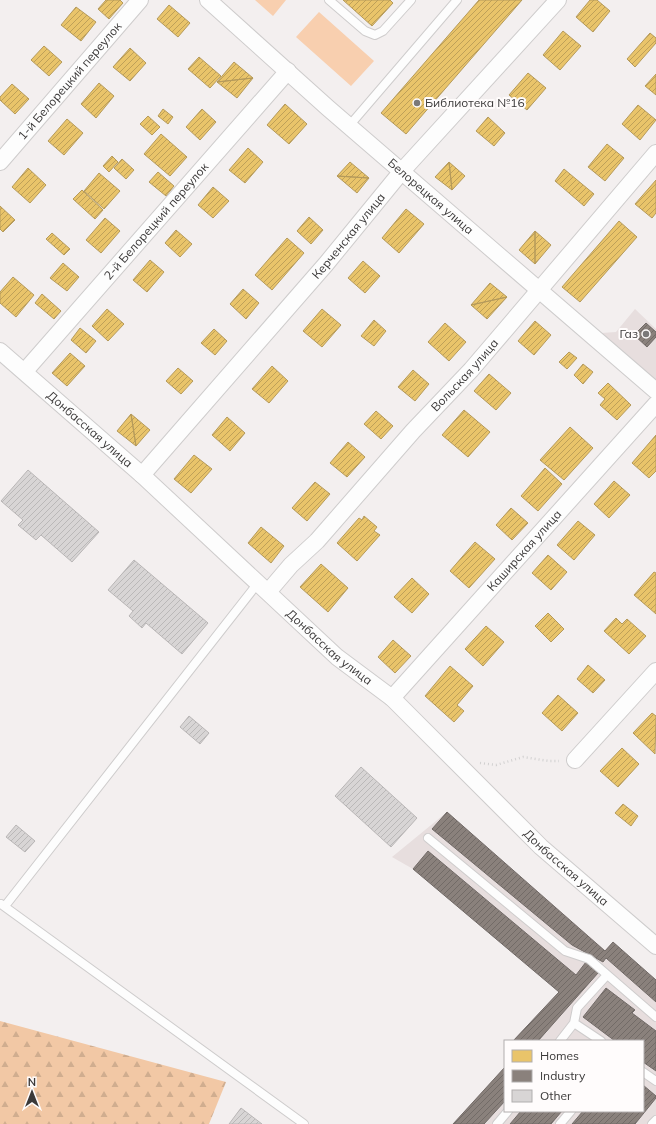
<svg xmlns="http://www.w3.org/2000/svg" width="656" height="1124" font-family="Mulish,sans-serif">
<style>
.built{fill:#e7dede}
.forest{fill:url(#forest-firs)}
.garden{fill:#f8cfaf}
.homes{fill:url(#homes-hatch);stroke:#b59a5b}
.industry{fill:url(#industry-hatch);stroke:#726b68}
.building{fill:url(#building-hatch);stroke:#b9b6b6}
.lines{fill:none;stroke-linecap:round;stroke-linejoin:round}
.service-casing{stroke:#cecccc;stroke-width:10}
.minor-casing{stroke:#cecccc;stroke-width:18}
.path{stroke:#d1d0d0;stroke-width:2.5;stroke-dasharray:1 3;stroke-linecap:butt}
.service{stroke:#fdfdfd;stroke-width:8}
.minor{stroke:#fdfdfd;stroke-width:16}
.poi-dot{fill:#7b7979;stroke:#fffcfc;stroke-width:1.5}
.labels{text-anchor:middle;stroke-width:4;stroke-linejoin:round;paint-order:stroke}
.street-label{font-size:12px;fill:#3b3939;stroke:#fffcfc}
.poi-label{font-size:12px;fill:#3b3939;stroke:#fffcfc;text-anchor:start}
</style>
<defs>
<pattern id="forest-firs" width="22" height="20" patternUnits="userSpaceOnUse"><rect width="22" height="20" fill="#f2c8a5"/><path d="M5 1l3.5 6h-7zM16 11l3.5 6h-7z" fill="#d0ad8f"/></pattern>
<pattern id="homes-hatch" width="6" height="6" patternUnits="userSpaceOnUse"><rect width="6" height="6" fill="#e9c46a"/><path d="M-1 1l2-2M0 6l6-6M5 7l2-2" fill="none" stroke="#bea058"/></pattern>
<pattern id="industry-hatch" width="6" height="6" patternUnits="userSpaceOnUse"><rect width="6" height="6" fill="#8a817c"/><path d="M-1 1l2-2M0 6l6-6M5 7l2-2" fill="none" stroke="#726b67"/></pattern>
<pattern id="building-hatch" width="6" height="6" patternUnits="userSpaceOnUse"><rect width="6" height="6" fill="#d8d5d5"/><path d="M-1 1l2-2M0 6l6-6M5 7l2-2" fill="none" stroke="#bab8b8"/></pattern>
</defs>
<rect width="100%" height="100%" fill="#f3efef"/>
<!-- built -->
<path class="built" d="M635,309L656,329V380L601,333L616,332Z
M447,812L605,950L613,942L656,980V1124H453L505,1067V1111H643V1041H513L559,992L413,869L392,857Z"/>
<!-- forest -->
<path class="forest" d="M0,1021L226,1082L209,1124H0Z"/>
<!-- garden -->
<path class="garden" d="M255,0H286L273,16Z
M319,12L374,61L351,86L296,37Z"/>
<!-- homes -->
<path class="homes" d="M106,0H120L123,3L109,19L98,9Z
M343,0H390L393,3L372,26Z
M479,0H522L406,134L381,113Z
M590,0H597L610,11L593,32L576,17Z
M169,5L190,23L178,37L157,19Z
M76,7L96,22L81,41L61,25Z
M563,31L581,46L560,70L543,55Z
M650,33L656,38V43L635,67L627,59Z
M44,46L62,62L49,76L31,60Z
M130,48L146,63L130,81L113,67Z
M199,57L221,76L210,88L188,69Z
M234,62L253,78L217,82Z
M528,73L546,88L527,110L509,95Z
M656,74V95L645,86Z
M253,78L237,98L217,82Z
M99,83L114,96L96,118L81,104Z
M12,84L29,99L15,114L0,100V97Z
M285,104L307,124L289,144L267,125Z
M638,105L656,120L640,140L622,124Z
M163,109L173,117L168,124L158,116Z
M202,109L216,122L200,140L186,127Z
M148,116L160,127L152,135L140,124Z
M488,117L505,133L494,146L476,131Z
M67,119L83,133L64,155L48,141Z
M161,134L187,157L170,176L144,154Z
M607,144L624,158L605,181L588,167Z
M248,148L263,162L245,183L229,170Z
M112,156L118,162L109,172L103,166Z
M122,159L134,170L126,179L114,168Z
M350,162L369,178L337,176Z
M449,162L452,190L435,177Z
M449,162L465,176L452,190Z
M28,168L46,185L30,203L12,187Z
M564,169L594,194L584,206L555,181Z
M158,172L174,186L166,196L149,182Z
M99,173L120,191L104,209L84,191Z
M337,176L369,178L357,193Z
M656,180V213L652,218L635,204Z
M213,187L229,201L213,218L198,205Z
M82,190L103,210L95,219L73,199Z
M0,206L15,220L3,232L0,229Z
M406,209L424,224L399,253L382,238Z
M309,217L323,230L311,244L297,231Z
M105,218L120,231L101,253L86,240Z
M619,221L637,237L580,302L562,287Z
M176,230L192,244L180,257L165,243Z
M535,231V264L519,250Z
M535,231L551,245L535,264Z
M52,233L70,249L64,255L46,239Z
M287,238L304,253L272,290L255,275Z
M150,260L164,272L147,292L133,280Z
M363,261L380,276L365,293L348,278Z
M63,263L79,277L67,291L50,278Z
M13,277L34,295L16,317L0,303V292Z
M490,283L507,297L471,305Z
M243,289L259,303L246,319L230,304Z
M42,294L61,311L54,319L35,303Z
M507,297L487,319L471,305Z
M107,309L124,324L108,341L92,326Z
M322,309L341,325L322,347L303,331Z
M374,320L386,331L374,346L361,336Z
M535,321L551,335L534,355L518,341Z
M445,323L466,342L449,361L428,342Z
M80,328L96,341L86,353L71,340Z
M214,329L227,341L215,355L201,343Z
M569,352L577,358L567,369L559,362Z
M70,353L85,366L67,386L52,373Z
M583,364L593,372L583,384L574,375Z
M272,366L288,381L269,403L252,389Z
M178,368L193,381L181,394L166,381Z
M413,370L429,384L415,401L398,387Z
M489,374L511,393L496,410L474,391Z
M608,383L631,405L617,420L600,405L605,399L598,393Z
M464,410L490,432L468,457L442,435Z
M376,411L393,426L381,439L364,424Z
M131,414L136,446L117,431Z
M131,414L150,430L136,446Z
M227,417L245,433L230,451L212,435Z
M570,427L593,448L564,480L540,460Z
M656,435V471L649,478L632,463Z
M348,442L365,457L347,477L330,463Z
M194,455L212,469L191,493L174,479Z
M545,468L562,484L538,511L521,496Z
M614,481L630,495L609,518L594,504Z
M315,482L330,494L307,521L292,508Z
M511,508L528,523L512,540L496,525Z
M364,516L377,527L374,531L380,535L357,561L337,543L359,518L362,520Z
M578,521L595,535L574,560L557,545Z
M261,527L284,546L271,563L248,543Z
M475,542L495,559L469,588L450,571Z
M548,555L567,572L551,590L532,573Z
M321,564L348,588L328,612L300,587Z
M654,572L656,573V614L634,595Z
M412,578L429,594L412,613L394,597Z
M548,613L564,629L551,642L535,626Z
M616,618L622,624L627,619L646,636L629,654L604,631Z
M486,626L504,642L483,666L465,649Z
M393,640L411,656L395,673L378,657Z
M588,665L605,680L593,693L577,679Z
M450,666L473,686L457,705L464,711L454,722L425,696Z
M558,695L578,713L562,731L542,713Z
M652,713L656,716L655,754L633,733Z
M622,748L639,764L618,787L600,771Z
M623,804L638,816L631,826L615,813Z"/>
<!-- industry -->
<path class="industry" d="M646,323L656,332V337L647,347L634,335Z
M447,812L605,951L613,942L656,980V1002L606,958L603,962L572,945L432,829Z
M428,851L576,975L586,962L598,973L538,1041H513L559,992L413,869Z
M606,988L635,1010L632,1013L656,1031V1071L643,1062V1041H615L583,1017Z
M505,1067V1101L484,1124H453Z
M643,1085L656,1096V1098L635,1124H572L583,1111H643Z
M521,1111H562L551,1124H510Z"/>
<!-- building -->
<path class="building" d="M28,470L99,532L72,562L41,535L36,540L18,525L23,520L1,501Z
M134,560L208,623L182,654L146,623L142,628L129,616L133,611L108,590Z
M189,716L209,733L200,744L180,727Z
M361,767L417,818L391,847L335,796Z
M16,825L35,841L25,852L6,837Z
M241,1108L262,1124H229Z"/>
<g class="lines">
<defs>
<path id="service" d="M329,0L365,31L375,35L383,31L411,0
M349,126L457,0
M428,838L565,951L589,959L656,1017
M1,904L304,1124
M5,906L258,583
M574,1023L601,1041
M560,1041L574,1023L577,1008L607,975
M643,1072L656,1081
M497,1124L508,1111
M560,1124L571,1111
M652,1124L656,1120"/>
<g id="minor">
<path id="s1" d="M208,0L328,108L656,391"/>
<path id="s2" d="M0,162L140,0"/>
<path id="s3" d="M0,351L142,475L337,657L392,698L541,847L656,946"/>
<path id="s4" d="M25,371L288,71"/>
<path id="s5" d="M142,475L326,264L402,171L558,0"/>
<path id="s6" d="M268,592L291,565L317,541L413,431L471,370L656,153"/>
<path id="s7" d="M392,698L656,404"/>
<path d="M575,760L656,671"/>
</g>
</defs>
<!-- service casing -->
<use href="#service" class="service-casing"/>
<!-- minor casing -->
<use href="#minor" class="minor-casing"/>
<!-- path -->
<path class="path" d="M480,763L496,765L523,757L549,761H559"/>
<!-- service -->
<use href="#service" class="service"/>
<!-- minor -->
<use href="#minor" class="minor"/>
</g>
<!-- markers -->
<g class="poi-dot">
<circle cx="417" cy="103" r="4"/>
<circle cx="646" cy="334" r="4"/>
</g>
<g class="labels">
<!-- street labels -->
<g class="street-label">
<text dy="4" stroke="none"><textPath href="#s2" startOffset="107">1-й Белорецкий переулок</textPath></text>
<text dy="4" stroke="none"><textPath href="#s1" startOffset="297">Белорецкая улица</textPath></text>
<text dy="4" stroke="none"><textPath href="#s4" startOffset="199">2-й Белорецкий переулок</textPath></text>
<text dy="4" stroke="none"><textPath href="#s5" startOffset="316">Керченская улица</textPath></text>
<text dy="4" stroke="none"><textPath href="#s6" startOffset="293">Вольская улица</textPath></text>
<text dy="4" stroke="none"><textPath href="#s3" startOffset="119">Донбасская улица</textPath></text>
<text dy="4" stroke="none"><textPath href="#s7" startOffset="198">Каширская улица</textPath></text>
<text dy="4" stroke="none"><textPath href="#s3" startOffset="443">Донбасская улица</textPath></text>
<text dy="4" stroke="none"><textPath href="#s3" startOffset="767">Донбасская улица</textPath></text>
</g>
<!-- poi labels -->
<g class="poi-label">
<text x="425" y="107">Библиотека №16</text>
<text x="638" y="338" text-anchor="end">Газ</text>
</g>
</g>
<!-- legend -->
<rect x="504" y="1040" width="140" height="72" fill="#fffcfc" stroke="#b1aeae"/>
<rect x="512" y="1050" width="20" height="12" fill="#e9c46a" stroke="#b1aeae"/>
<text x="540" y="1060" font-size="12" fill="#3b3939">Homes</text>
<rect x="512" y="1070" width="20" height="12" fill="#8a817c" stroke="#b1aeae"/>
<text x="540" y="1080" font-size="12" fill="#3b3939">Industry</text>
<rect x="512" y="1090" width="20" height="12" fill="#d8d5d5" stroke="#b1aeae"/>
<text x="540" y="1100" font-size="12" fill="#3b3939">Other</text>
<!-- north arrow -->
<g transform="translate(32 1092)" stroke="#fffcfc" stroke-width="3" paint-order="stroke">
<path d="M0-3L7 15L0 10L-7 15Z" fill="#3b3939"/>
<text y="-6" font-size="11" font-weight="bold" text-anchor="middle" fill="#3b3939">N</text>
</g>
</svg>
